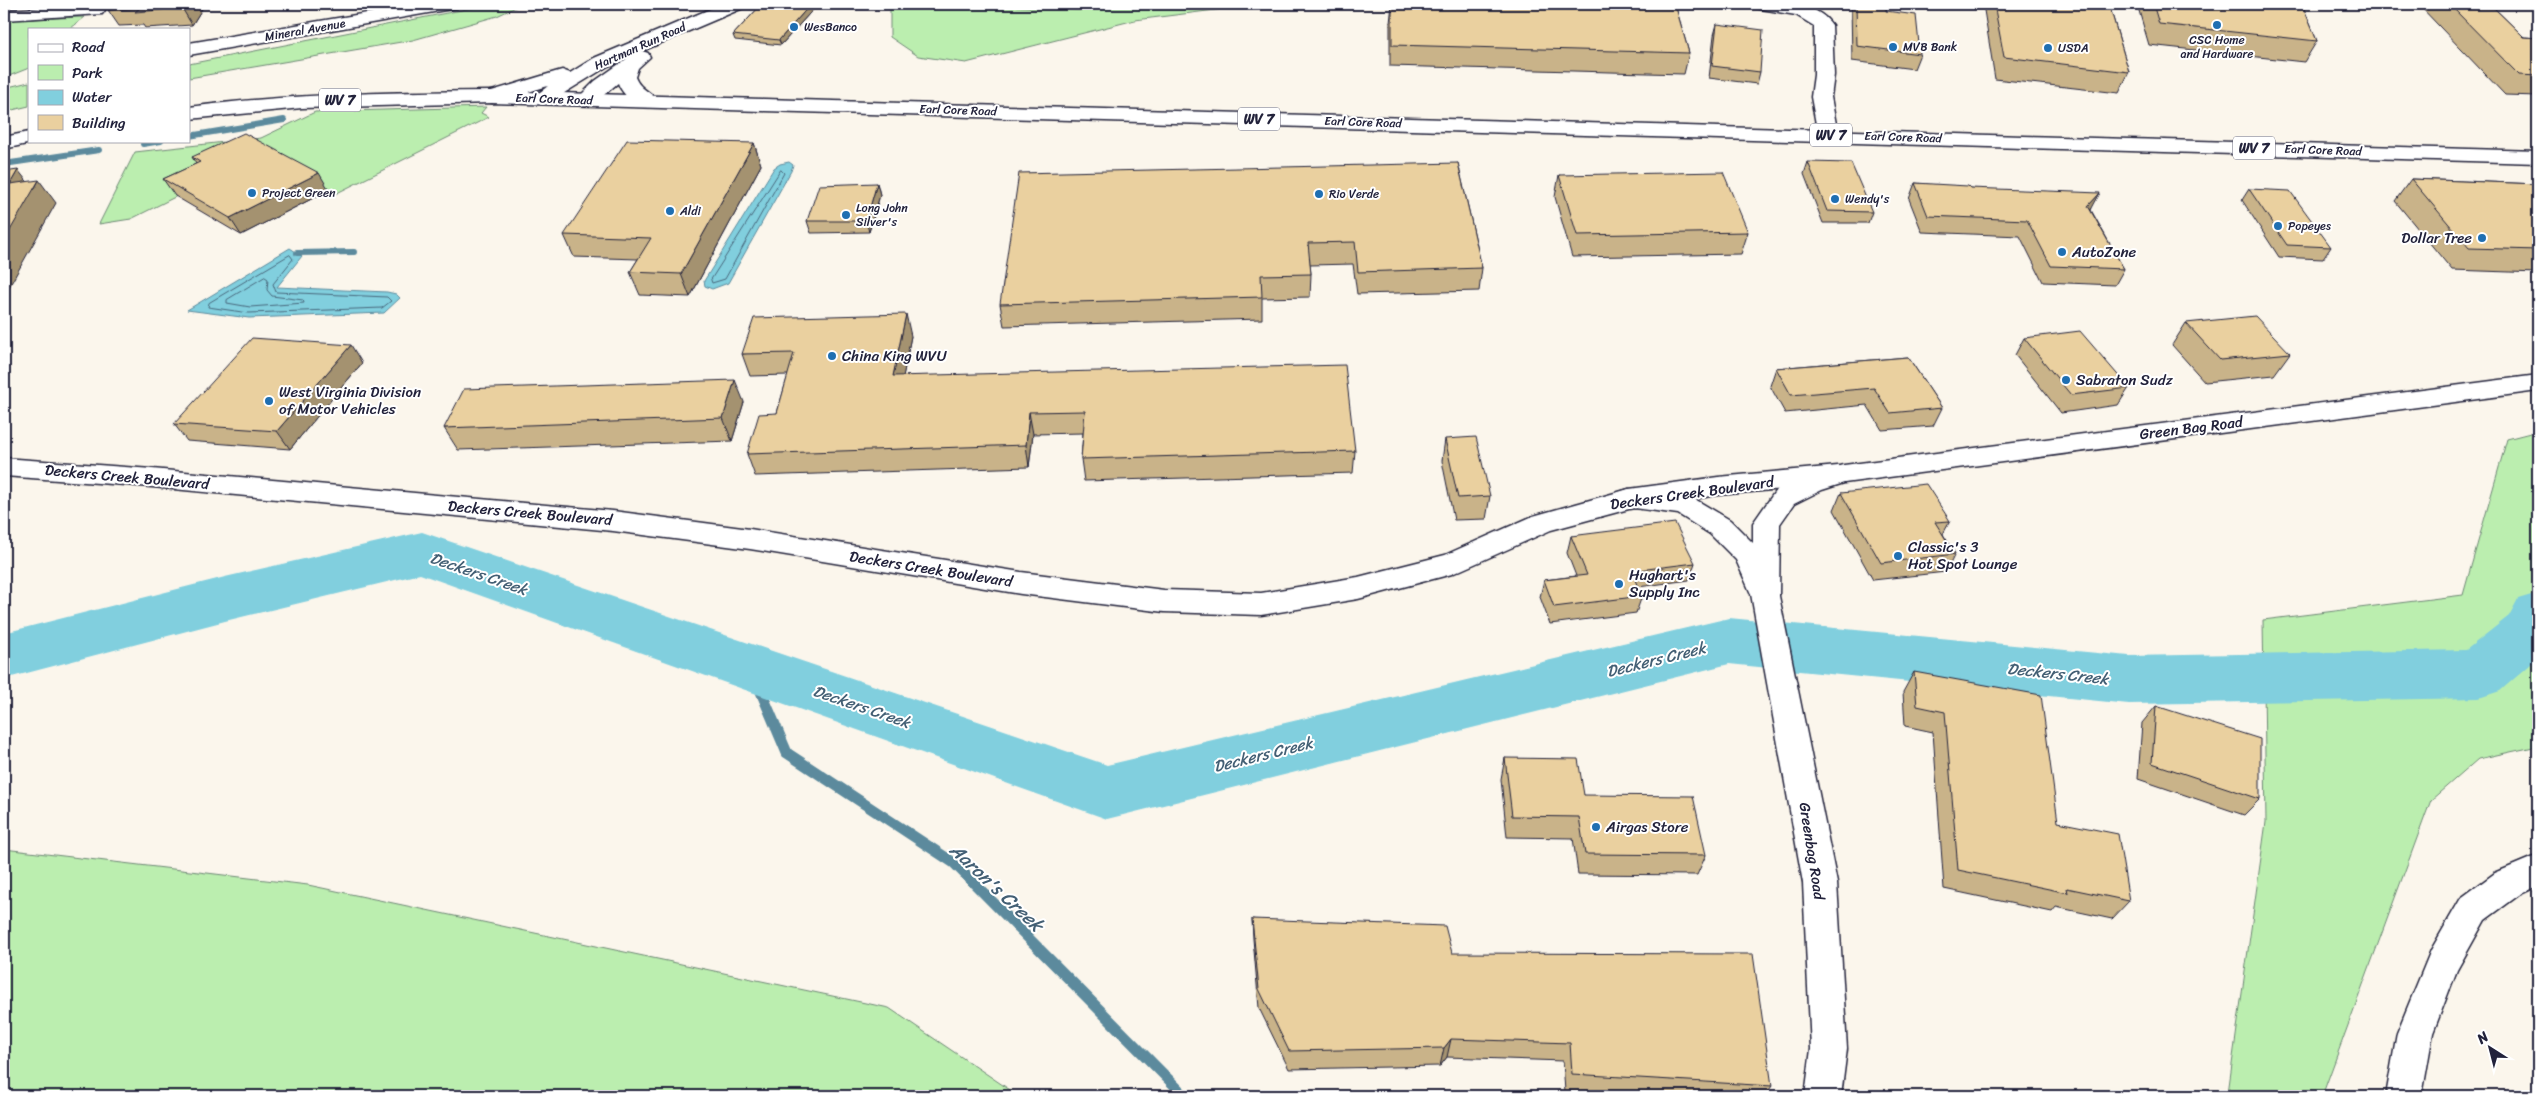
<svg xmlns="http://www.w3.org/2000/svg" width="2542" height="1100" font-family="Sriracha,sans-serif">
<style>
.green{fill:#bbeeaf;stroke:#6e8875}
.water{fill:#81cfde;stroke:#5b8a9d}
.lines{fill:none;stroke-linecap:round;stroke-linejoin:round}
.shore{stroke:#48677c;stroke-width:1}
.stream-far1{stroke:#5b8a9d;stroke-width:6}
.stream{stroke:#5b8a9d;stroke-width:11}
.river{fill:#81cfde;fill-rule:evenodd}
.minor-casing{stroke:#22223b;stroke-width:3}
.tertiary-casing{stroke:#22223b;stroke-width:3}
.secondary-casing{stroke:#22223b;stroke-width:3}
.primary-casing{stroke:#22223b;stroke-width:3}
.minor{fill:#fff;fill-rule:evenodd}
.tertiary{fill:#fff;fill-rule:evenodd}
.secondary{fill:#fff;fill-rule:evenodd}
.primary{fill:#fff;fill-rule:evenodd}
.wall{fill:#c9b389;stroke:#22223b}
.shaded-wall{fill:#a4926f;stroke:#22223b}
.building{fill:#ead09f;stroke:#22223b}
.poi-dot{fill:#1f6fb2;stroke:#fff;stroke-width:2}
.labels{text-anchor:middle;stroke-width:4;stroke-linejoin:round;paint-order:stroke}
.far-poi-label{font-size:12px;fill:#22223b;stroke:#fff;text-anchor:start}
.far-street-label{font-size:12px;fill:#22223b;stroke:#fff}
.shield{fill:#fff;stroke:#646476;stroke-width:1}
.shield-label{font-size:14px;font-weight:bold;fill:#22223b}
.poi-label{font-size:15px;fill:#22223b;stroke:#fff;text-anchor:start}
.street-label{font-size:15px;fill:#22223b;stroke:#fff}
.water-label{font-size:16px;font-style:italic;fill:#435f74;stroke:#fff}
.near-water-label{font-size:19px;font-style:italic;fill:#435f74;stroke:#fff}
</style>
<rect width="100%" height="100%" fill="#fbf6ec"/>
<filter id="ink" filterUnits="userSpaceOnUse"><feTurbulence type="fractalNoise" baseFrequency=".02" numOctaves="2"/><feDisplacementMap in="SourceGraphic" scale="10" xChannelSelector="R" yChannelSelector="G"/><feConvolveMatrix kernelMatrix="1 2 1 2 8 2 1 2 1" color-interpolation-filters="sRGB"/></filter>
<g filter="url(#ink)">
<!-- green -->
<path class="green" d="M492,4H522L497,16L413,40L189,78V64Z
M890,4H980L1077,10L1142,4H1264L1135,20L966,63L918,56L890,37Z
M85,17L71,28L75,29H29V68L4,78V20Z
M29,82V106L4,112V88Z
M486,107L481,113L489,117L335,194L329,190L211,179L131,219L99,224L135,152L261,138L315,112Z
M2538,431V746L2478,759L2431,800L2322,1096H2230L2228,1093L2266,822L2263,620L2463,595L2507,439Z
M4,849L308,885L889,1008L1019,1096H4Z"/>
<!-- water -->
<path class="water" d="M789,162L793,165L791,171L728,283L712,289L705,286L704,281L774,168L780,164Z
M290,248L302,256L277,287L387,292L396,294L400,298L384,313L249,318L187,310Z"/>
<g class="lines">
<!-- shore -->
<path class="shore" d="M781,170L784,173L725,279L712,283L711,280Z
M290,255L293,259L273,284L276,292L387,297L391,301L382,308L249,313L208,307L209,303Z
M265,277L268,279L267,290L272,296L303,300L304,303L250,307L227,303V300Z"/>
<!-- stream-far1 -->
<path class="stream-far1" d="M189,136L284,120
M143,144L161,141
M4,164L99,150
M297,253L354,252"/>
<!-- stream -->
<path class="stream" d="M751,668L787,753L954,863L1185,1096"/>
<!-- river -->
<path class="river" d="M422,532L1107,765L1729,618L2129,656L2466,650L2509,616L2518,599L2538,593V658L2500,691L2479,698L2129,704L1729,664L1107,819L420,574L225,621L4,679V633L225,577Z"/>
<defs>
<path id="minor" d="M421,4H460L457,8L451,9L189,55V43Z
M1752,4C1779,2 1815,0 1832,25L1834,75L1831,97L1838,135L1835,139H1821L1818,135L1811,97L1814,75V26L1796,15L1755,8Z
M96,5L102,6L105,10L102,14L4,20V10Z
M2538,855V886L2519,895L2485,920L2457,970L2433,1033L2422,1096H2386L2397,1033L2431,950L2461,898L2495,873Z"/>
<path id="tertiary" d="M4,458L152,469L613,511L750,529L1021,572L1164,590L1261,593L1358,577L1445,555L1533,516L1629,489L1718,477L1838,466L1847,468L1851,475L1847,482L1838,484L1718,495L1629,509L1551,530L1452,574L1358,599L1261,615L1164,612L1021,594L750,549L613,531L152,487L4,476Z"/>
<path id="secondary" d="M722,4H746L743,8L642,51L648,53L650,57L638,68L635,77C640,90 651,91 659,102L656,106C641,110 623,97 618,83L593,104H579L576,100L595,81L629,57L608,66L548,103H534L531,99L548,86L492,103L485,101L482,97L485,93L555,72L562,70L570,73L594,58Z
M2538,375V391L1844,483L1822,490L1794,504L1780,524L1779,596L1837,883L1847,1049L1841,1096H1805L1811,1049L1803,883L1751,594L1736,560L1710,534L1678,514L1620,506L1616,499L1620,492L1629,489L1693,498L1730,520L1753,543V523L1776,490L1804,476L1844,465Z"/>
<path id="primary" d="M492,91L2538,151V163L492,103L302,108L189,119V107C289,94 391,92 492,91Z
M29,132V141L36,142L4,149V137Z"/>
</defs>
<!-- minor casing -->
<use href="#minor" class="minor-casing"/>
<!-- tertiary casing -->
<use href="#tertiary" class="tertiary-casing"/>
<!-- secondary casing -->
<use href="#secondary" class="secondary-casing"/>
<!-- primary casing -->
<use href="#primary" class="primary-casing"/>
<!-- minor -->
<use href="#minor" class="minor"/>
<!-- tertiary -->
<use href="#tertiary" class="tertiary"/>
<!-- secondary -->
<use href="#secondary" class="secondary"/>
<!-- primary -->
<use href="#primary" class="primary"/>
</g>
<!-- wall -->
<path class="wall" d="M205,4L192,25L145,28L143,25L119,26L108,10Z
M762,4H818L781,45L735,40L733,35Z
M1392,4L1524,5V4H1675L1689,53L1684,74L1390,66V23Z
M1851,4H1886V11L1920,54L1914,69L1852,61Z
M1983,4H2109L2129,72L2119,93L1995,79Z
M2137,4H2302L2317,41L2304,62L2149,45Z
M2418,4H2490L2524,37L2538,38V96L2505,95Z
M1717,24L1760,72L1757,84L1709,78L1714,35Z
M754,143L761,165L690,297L640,295L630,272L638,259L574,257L564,235Z
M192,157L329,190L241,235L175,196L163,179L196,164Z
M1808,162L1872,212L1868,223H1823L1804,174Z
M1458,163L1482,268L1479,291L1357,294L1353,264L1310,265L1311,274L1310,297L1262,298V319L1004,326L1000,304Z
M1559,175L1748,232L1741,254L1572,257L1555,197Z
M2411,179L2538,184V273L2452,270L2395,201Z
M877,183L880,195L869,232L811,233L807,221Z
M1915,183L1970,188L2092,208L2091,210L2124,269L2115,285L2043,282L2020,236L1922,232L1909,199Z
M2249,189L2331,247L2323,259L2279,257L2242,200Z
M2186,323L2290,353L2274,375L2205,382L2172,345Z
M911,336L903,376L1355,451L1353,473L1084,481L1081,459L1083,433L1033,434L1029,467L755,476L747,454L777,413L788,375L750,376L742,354Z
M2024,338L2129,388L2118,405L2061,413L2015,355Z
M1908,357L1942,408L1933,426L1882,430L1867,405L1785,413L1770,386L1776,368Z
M362,363L290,449L187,441L174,424Z
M744,402L732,441L458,450L444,428Z
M1445,439L1490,496L1486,519L1454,520L1442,461Z
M1841,493L1950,521L1943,534L1955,554L1946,572L1873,580L1834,510Z
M1571,536L1695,563L1689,580L1638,587L1642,596L1636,613L1550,624L1540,597L1544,580L1576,576L1567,553Z
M1914,672L2058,822L2129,901L2112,919L2056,907L2052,912L1944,889L1933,732L1905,726L1903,692Z
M2156,706L2260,799L2244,815L2138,779L2142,723Z
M1505,758L1584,795L1706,855L1697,875L1578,874L1573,838L1507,837L1501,779Z
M1252,919L1452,953L1772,1086L1765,1096H1643L1565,1092L1563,1061L1447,1057L1440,1066L1289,1069L1259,1008L1253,939Z"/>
<!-- shaded-wall -->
<path class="shaded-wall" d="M185,4H205L192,25L182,8Z
M811,4H818L781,45L779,40Z
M754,143L761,165L690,297L681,274Z
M18,170L34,190L39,180L56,203L4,296V241L10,184Z
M319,173L329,190L241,235L230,218Z
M877,183L880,195L869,232L866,221Z
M2100,193L2092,208L2080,222L2088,206Z
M906,314L911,336L899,398L893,376Z
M351,345L362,363L290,449L277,431Z
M735,380L744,402L732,441L723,418Z
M1029,412L1033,434L1029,467L1026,445Z
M1451,1039L1447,1057L1440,1066L1444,1048Z"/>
<!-- building -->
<path class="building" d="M113,4H185L182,8L135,12L140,8L108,10Z
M762,4H811L779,40L733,35Z
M1392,4H1459L1527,5V4H1675L1689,53L1392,45Z
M1856,4H1886V11L1916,15L1920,54L1857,46Z
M1994,4H2109L2129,72L2004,57Z
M2153,4H2302L2317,41L2159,24Z
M2449,4H2490L2524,37L2538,38V76L2519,75Z
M1717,24L1763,30L1760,72L1712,66Z
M244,133L319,173L230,218L163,179L200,162L192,157Z
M627,140L754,143L681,274L630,272L651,238L564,235Z
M1808,162L1851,163L1872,212L1827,211Z
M1458,163L1482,268L1358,272L1355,242L1308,243L1311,274L1261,275L1262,297L1000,304L1019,173Z
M18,170L10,184L39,180L4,241V172Z
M1723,172L1748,232L1577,235L1559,175Z
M2411,179L2538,184V250L2469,248Z
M877,183L866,221H807L819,185Z
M1915,183L1968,186L1970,188L2100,193L2088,206L2124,269L2051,266L2027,220L1928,216Z
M2249,189L2290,191L2331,247L2287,245Z
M906,314L893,376L1345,365L1355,451L1081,459L1085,411L1029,412L1026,445L747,454L759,414L777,413L794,353L742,354L754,318Z
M2255,316L2290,353L2220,360L2186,323Z
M2080,331L2129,388L2071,395L2024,338Z
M252,338L351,345L277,431L174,424Z
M1908,357L1942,408L1890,413L1874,388L1791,395L1776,368Z
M735,380L723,418L444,428L464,389Z
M1476,437L1490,496L1458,498L1445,439Z
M1926,484L1950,521L1935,522L1955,554L1881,563L1841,493Z
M1675,523L1695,563L1631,571L1642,596L1554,607L1544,580L1587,575L1571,536Z
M1914,672L2041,695L2058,822L2118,834L2129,901L2067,888L2068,893L1958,870L1945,712L1917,706Z
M2156,706L2260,739V799L2152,763Z
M1505,758L1578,759L1584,795L1693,796L1706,855L1585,854L1579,817L1512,816Z
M1252,919L1445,926L1452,953L1753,954L1772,1086L1572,1074L1570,1043L1451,1039L1444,1048L1289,1051L1259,989Z"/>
</g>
<!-- markers -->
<g class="poi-dot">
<circle cx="2217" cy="25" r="5"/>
<circle cx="794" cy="27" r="5"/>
<circle cx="1893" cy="47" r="5"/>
<circle cx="2048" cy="48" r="5"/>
<circle cx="252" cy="193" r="5"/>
<circle cx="1319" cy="194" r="5"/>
<circle cx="1835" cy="199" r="5"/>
<circle cx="670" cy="211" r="5"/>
<circle cx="846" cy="215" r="5"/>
<circle cx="2278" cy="226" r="5"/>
<circle cx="2482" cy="238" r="5"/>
<circle cx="2062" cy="252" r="5"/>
<circle cx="832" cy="356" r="5"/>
<circle cx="2066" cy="380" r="5"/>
<circle cx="269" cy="401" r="5"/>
<circle cx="1898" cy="556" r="5"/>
<circle cx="1619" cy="584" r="5"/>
<circle cx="1596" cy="827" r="5"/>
</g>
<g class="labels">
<!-- far-poi labels -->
<g class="far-poi-label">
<text x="804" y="31">WesBanco</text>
<text x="2217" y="44" text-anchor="middle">CSC Home<tspan x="2217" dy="14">and Hardware</tspan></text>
<text x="1903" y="51">MVB Bank</text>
<text x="2058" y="52">USDA</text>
<text x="262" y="197">Project Green</text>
<text x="1329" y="198">Rio Verde</text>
<text x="1845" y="203">Wendy's</text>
<text x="856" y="212">Long John<tspan x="856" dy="14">Silver's</tspan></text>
<text x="680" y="215">Aldi</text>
<text x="2288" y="230">Popeyes</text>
</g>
<!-- far-street labels -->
<g class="far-street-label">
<text transform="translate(305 30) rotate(-10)" y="4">Mineral Avenue</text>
<text transform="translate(640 46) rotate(-24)" y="4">Hartman Run Road</text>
<text transform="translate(554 99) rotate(2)" y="4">Earl Core Road</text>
<text transform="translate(958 110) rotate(2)" y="4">Earl Core Road</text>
<text transform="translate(1363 122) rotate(2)" y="4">Earl Core Road</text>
<text transform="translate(1903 137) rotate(2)" y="4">Earl Core Road</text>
<text transform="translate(2323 150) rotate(2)" y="4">Earl Core Road</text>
</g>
<!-- shield labels -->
<g class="shield">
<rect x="319" y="88.5" width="42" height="23" rx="4"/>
<rect x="1238" y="107.5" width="42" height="23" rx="4"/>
<rect x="1810" y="123.5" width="42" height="23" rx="4"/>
<rect x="2233" y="136.5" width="42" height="23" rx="4"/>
</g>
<g class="shield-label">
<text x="340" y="105">WV 7</text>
<text x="1259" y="124">WV 7</text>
<text x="1831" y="140">WV 7</text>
<text x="2254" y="153">WV 7</text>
</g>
<!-- poi labels -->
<g class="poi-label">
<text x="2472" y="243" text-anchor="end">Dollar Tree</text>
<text x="2072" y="257">AutoZone</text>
<text x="842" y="361">China King WVU</text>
<text x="2076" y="385">Sabraton Sudz</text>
<text x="279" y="397">West Virginia Division<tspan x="279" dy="17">of Motor Vehicles</tspan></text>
<text x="1908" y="552">Classic's 3<tspan x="1908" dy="17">Hot Spot Lounge</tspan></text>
<text x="1629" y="580">Hughart's<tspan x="1629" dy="17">Supply Inc</tspan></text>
<text x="1606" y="832">Airgas Store</text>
</g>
<!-- street labels -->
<g class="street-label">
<text transform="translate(2191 428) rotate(-7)" y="5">Green Bag Road</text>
<text transform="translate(127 477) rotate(5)" y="5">Deckers Creek Boulevard</text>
<text transform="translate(1692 493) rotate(-8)" y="5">Deckers Creek Boulevard</text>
<text transform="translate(530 513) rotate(5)" y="5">Deckers Creek Boulevard</text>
<text transform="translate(931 569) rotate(9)" y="5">Deckers Creek Boulevard</text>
<text transform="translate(1812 851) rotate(81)" y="5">Greenbag Road</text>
</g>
<!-- water labels -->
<g class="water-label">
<text transform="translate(479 573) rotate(19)" y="6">Deckers Creek</text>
<text transform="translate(1656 659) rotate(-14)" y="6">Deckers Creek</text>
<text transform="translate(2058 673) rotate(6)" y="6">Deckers Creek</text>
<text transform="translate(862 706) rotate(19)" y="6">Deckers Creek</text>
<text transform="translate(1263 754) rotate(-14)" y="6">Deckers Creek</text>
</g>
<!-- near-water labels -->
<g class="near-water-label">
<text transform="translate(997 887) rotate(43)" y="7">Aaron's Creek</text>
</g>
</g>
<!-- margin -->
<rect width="2542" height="1100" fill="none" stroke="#fff" stroke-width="20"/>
<rect x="10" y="10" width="2522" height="1080" fill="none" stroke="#22223b" stroke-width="2" filter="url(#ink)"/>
<!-- legend -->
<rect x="28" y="28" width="162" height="115" fill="#ffffff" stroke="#a7a7b1"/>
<rect x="38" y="44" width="25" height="8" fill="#ffffff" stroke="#a7a7b1"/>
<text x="72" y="52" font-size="15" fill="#22223b">Road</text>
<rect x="38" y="65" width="25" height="15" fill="#bbeeaf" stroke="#a7a7b1"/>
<text x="72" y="78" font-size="15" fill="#22223b">Park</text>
<rect x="38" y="90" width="25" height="15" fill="#81cfde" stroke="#a7a7b1"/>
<text x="72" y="102" font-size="15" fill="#22223b">Water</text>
<rect x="38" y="115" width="25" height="15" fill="#ead09f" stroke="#a7a7b1"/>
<text x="72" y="128" font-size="15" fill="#22223b">Building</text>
<!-- north arrow -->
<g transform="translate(2490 1048) rotate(324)" stroke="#ffffff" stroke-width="4" paint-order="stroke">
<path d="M0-4L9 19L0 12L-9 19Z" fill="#22223b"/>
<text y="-8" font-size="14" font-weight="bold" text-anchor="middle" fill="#22223b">N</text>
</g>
</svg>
